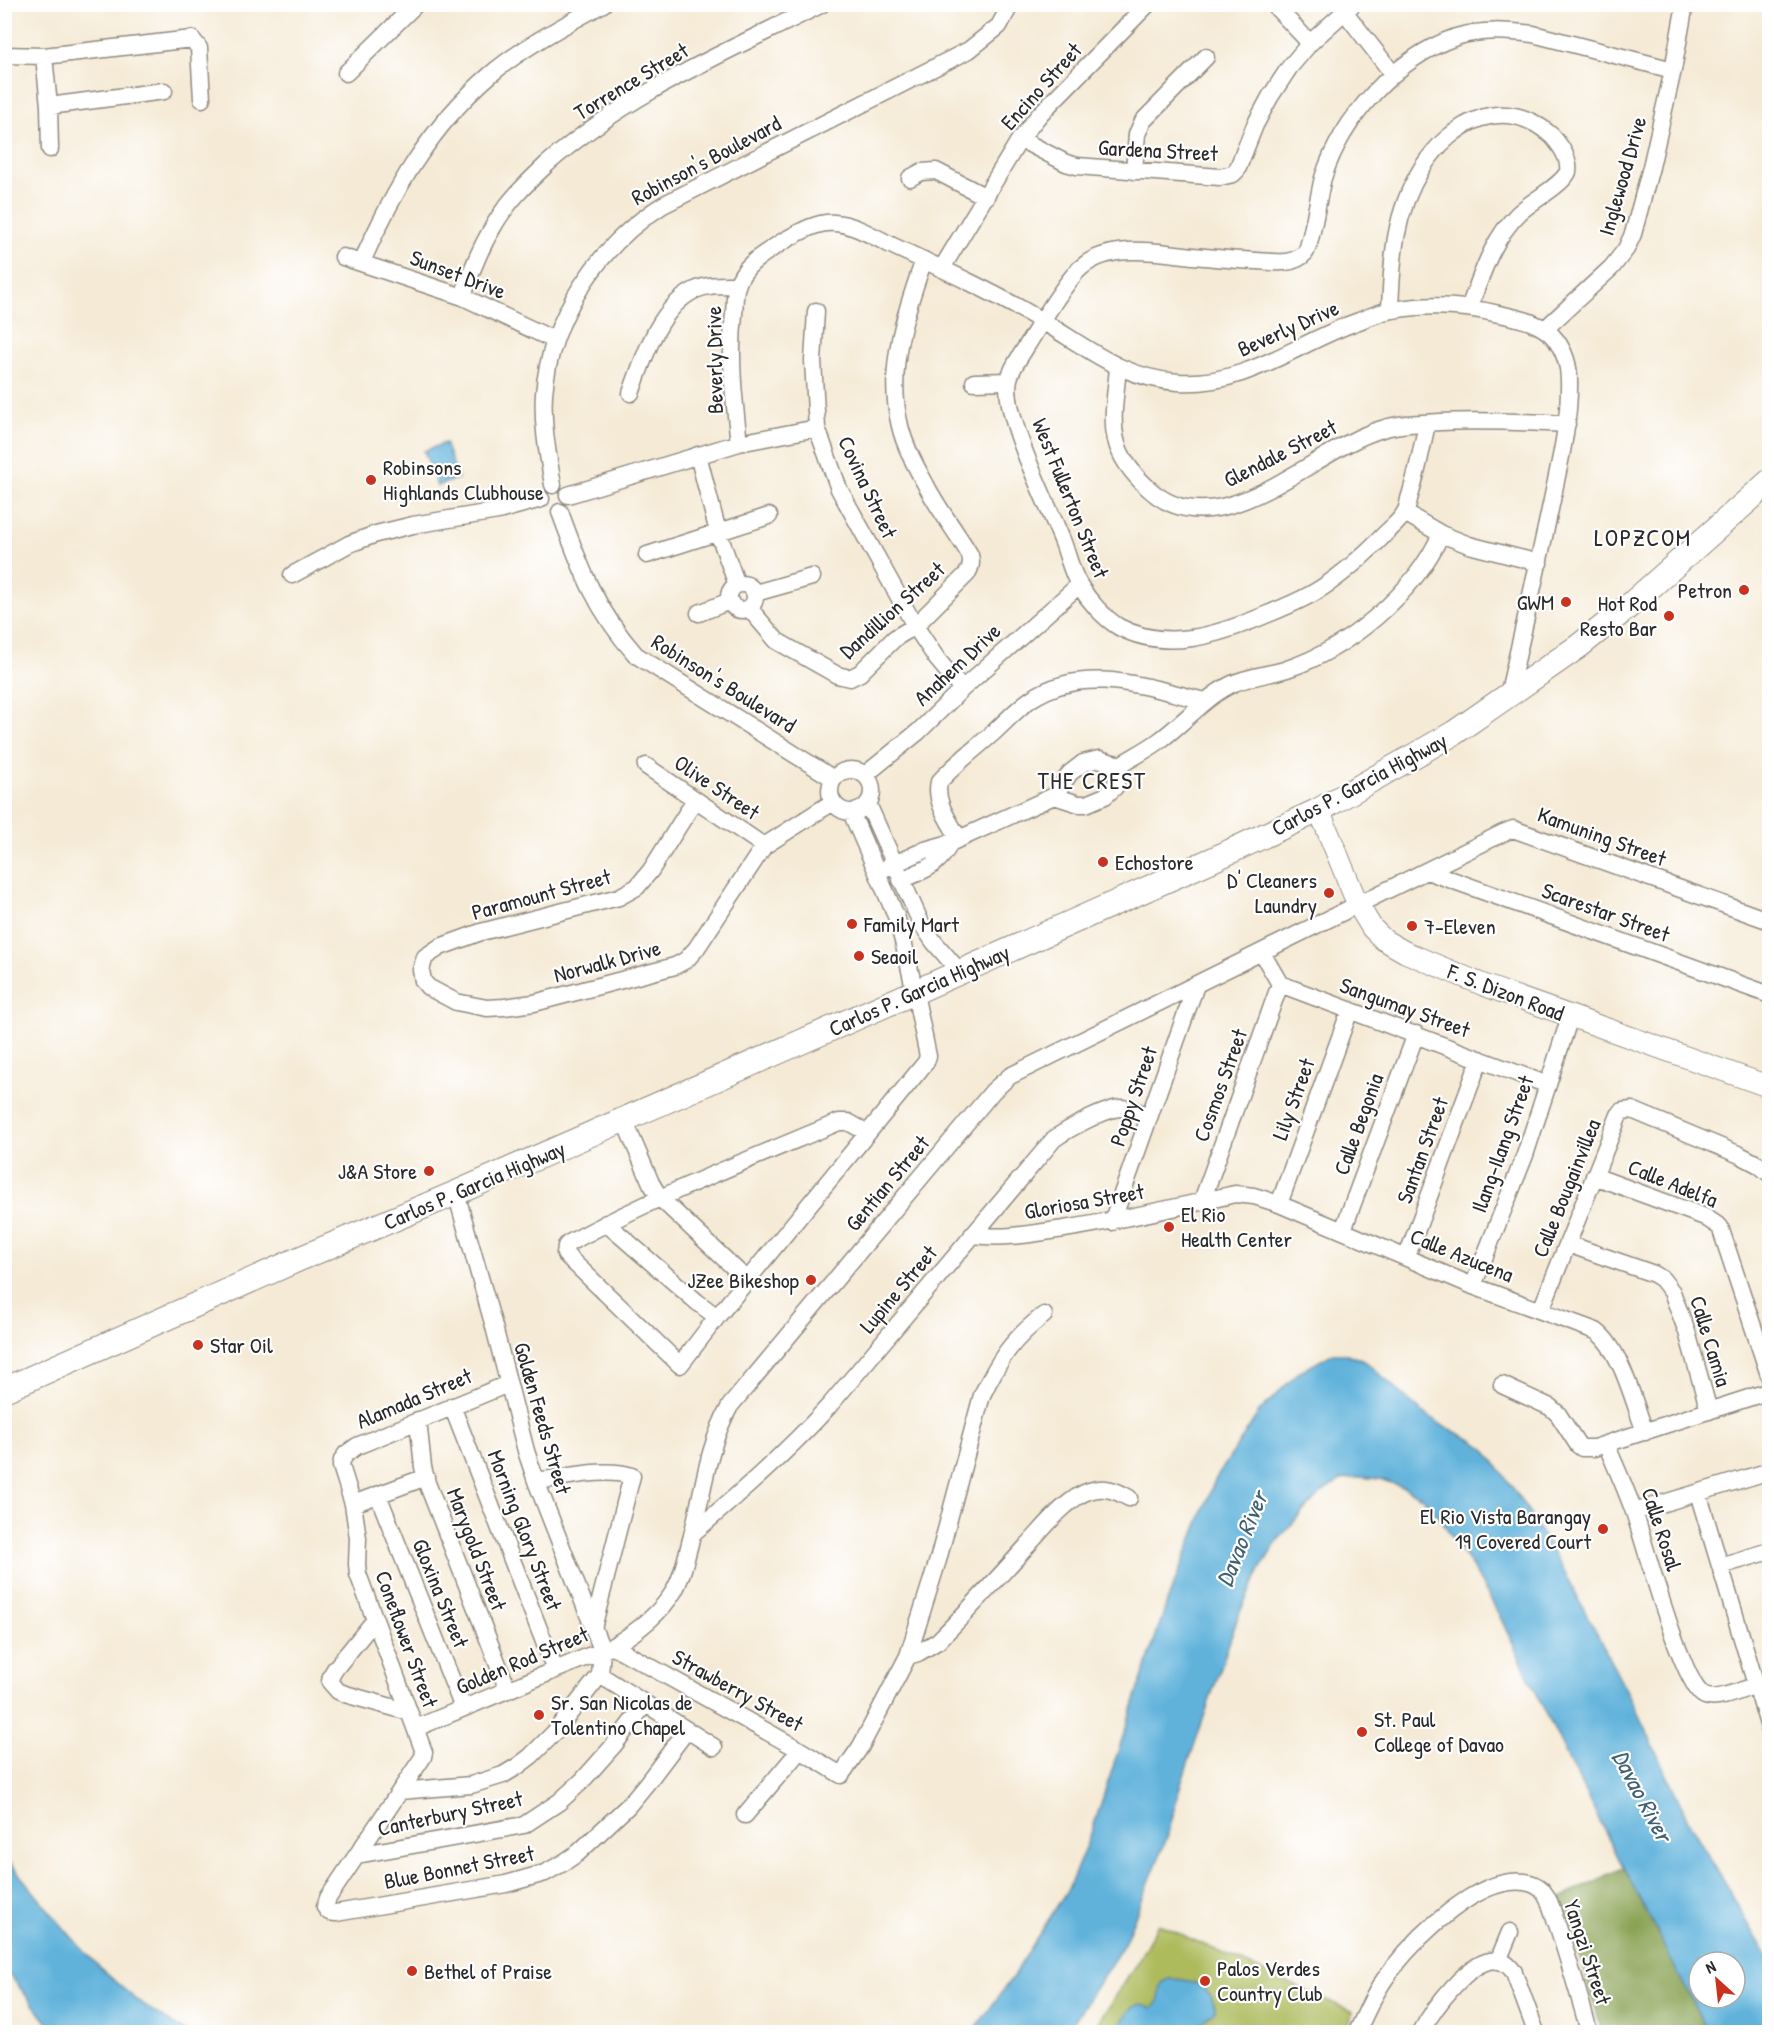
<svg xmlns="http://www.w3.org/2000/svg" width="1774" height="2037" font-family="'Patrick Hand',sans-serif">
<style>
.green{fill:#adbb5d;stroke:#6c7344;stroke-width:1.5}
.forest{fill:#8aa354;stroke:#5a6740;stroke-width:1.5}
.water{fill:#60b2db;stroke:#466e83;stroke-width:1.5;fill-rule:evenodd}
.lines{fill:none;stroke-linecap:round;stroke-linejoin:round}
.minor-casing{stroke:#908a80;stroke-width:19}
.major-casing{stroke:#908a80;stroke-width:23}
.highway-casing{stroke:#908a80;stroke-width:26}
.minor{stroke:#fff;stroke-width:16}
.major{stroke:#fff;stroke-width:21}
.highway{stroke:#fff;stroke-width:24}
.poi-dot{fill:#c8321e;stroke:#fff;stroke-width:2}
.labels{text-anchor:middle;stroke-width:4.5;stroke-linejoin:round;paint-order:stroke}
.street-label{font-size:22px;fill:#2b2b2b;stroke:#fff}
.poi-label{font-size:22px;fill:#2b2b2b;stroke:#fff;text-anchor:start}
.neighbourhood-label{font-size:24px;letter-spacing:1.5px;fill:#2b2b2b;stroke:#fff}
.water-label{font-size:24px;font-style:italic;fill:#406171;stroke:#fff}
</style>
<rect width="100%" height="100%" fill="#fff"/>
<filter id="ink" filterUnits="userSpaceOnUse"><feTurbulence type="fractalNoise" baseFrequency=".0167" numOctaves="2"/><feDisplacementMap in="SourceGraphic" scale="12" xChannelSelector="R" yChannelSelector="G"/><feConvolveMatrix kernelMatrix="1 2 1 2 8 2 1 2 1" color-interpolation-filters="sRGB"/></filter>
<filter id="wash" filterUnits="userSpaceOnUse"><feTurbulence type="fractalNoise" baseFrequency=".008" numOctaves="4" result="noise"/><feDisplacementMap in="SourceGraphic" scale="24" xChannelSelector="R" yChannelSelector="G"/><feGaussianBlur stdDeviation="1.35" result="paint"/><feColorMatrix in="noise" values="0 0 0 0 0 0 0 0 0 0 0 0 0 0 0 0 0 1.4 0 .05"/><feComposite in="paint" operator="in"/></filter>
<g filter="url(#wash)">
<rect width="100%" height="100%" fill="#f5ead5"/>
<!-- green -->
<path class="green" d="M1158,1924L1353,2012L1344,2032H1093L1139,1959Z"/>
<!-- forest -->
<path class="forest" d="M1624,1867L1708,2032H1602L1586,1975L1561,1898Z"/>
<!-- water -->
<path class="water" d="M445,443L458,478L437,486L424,451Z
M1332,1354H1347L1366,1362L1420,1410L1445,1427L1474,1441L1486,1450L1517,1494L1557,1558L1634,1705L1691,1826L1769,1959V2032H1708L1569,1761L1498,1613L1474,1570L1444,1525L1423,1498L1405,1488L1380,1479L1360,1477L1341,1480L1323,1492L1307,1507L1278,1540L1261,1568L1239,1614L1179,1790L1168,1835L1124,1944L1067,2032H973L1014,1975L1069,1887L1092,1831L1167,1602L1215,1480L1259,1412L1298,1373ZM1699,1962H1735V1998H1699Z
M4,1856C44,1903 83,1957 132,1996C148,2009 168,2020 185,2032H55L5,1969Z
M1169,1979C1191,1978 1216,1987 1214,2012L1201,2023L1185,2032H1116C1121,2025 1129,2004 1140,2005C1144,2005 1147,2007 1151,2008C1163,2001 1158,1993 1162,1983Z"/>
</g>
<g filter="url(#ink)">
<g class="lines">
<defs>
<path id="minor" d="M1273,4L1310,43
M1344,11L1393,74
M4,55L44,56L192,39L199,48L202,99
M44,56L49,106L50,149
M346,73L416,4
M49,106L164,91
M1020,139L1066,163L1077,166L1220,177L1233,174L1237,170L1255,125L1270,97L1289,68L1310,43L1353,4
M1134,171L1137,134L1143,121L1206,57
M910,178L921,172L936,171L986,197
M343,257L463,297L554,340
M362,262C393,191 430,127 490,75C523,47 565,25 603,4
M942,268L1020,139L1040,114L1148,4
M463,297C471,270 481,246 496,222C509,200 528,182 547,164C627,93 727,52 822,4
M1390,310C1392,258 1394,213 1422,168C1452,121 1505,93 1552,136C1561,146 1570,159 1568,172C1559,188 1532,200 1518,214C1492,240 1482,274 1469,308
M816,311L813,361L817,428L839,489L915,626L937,659L962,689
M1546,328L1612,267L1626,249L1633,234L1651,167L1673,70L1685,4
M1118,368C1113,421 1104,448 1148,488C1218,554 1312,449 1382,429C1400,423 1421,423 1440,422C1483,420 1524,422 1567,424
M974,382L1008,381
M631,393C644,358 658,308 695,290C708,284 722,285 737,285
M1427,423C1422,448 1417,474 1409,499C1408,503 1408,508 1405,512C1400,522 1388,530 1381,538C1361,558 1339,578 1315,592C1298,602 1280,609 1263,616C1218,635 1166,652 1119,627C1104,618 1089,601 1080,586C1071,573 1068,554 1062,540C1048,504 1001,413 1009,379C1012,367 1020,357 1026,347C1041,323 1055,298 1073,276C1101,240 1154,252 1193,256C1215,258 1236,260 1257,261C1273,262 1293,266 1305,253C1311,246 1319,192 1323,178C1342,118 1396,58 1456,37C1481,29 1508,31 1533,34L1673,70
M739,443C734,400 729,357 734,314C735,305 734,294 737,286C743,265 765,253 782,242C798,233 817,221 835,223C854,224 878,239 895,247C945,270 995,293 1042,321C1088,348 1121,378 1178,382C1245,387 1298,342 1359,321C1370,317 1381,311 1393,310C1427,304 1465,306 1499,314C1519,318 1544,323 1556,340C1564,351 1569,366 1569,380C1570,421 1560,461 1552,500C1538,566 1523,631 1508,696
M698,455L718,532L737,585
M553,485C548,455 542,425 544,394C550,317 599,245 663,205L969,50L999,26L1011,4
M568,495L739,443L817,428
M560,512C581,569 595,609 636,655L834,779
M1405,513L1441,534L1469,545L1539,563
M647,555L769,516
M292,575L349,544L376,534L413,525L498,511L541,499
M729 597a13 13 0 1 1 26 0a13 13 0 1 1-26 0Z
M755,593L812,577
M749,608L777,641L837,675L850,678L860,673L895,638L915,626L967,574C971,567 972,563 970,555C956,531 938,509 926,485C916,467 905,447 900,426C886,369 905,313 924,260
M699,613L730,601
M646,766L764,846
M830 791a21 21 0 1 1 42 0a21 21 0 1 1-42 0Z
M865,775L918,732L962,689L1079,585
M1054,796L1079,804H1086L1105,796L1115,787L1120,765C1133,757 1147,750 1159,741C1184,723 1203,699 1230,685C1248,676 1269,675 1287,669C1348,649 1415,593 1441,534
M695,800L651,870L637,887L619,897L481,932L440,947L425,957L421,970L423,981L428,987L456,1002L487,1008L504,1007L534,1003L675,966L686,960L696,949L764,846L833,802
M868,804L921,923L934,942L960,972
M851,812L896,916C910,962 918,1009 928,1056L926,1062L717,1317L680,1365L565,1254L566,1246L569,1243C656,1196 748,1160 839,1122H848L868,1133
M959,839C950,822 934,802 939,782C955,764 975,749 993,733C1005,722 1018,708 1031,699C1085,663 1148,688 1206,701
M1427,871L1770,995
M877,872L925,850L950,843L1054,796L1070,773L1083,763L1099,759L1120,765
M901,880C922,871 940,866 950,843
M1262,953L1280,984L1548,1085
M624,1120L651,1183L660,1198L748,1281
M1594,1176L1705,1217L1720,1227L1770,1378
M1202,1201L1280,984
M1279,1204L1350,1010
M1112,1222L1196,985
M606,1223L697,1302L717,1317
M1343,1230L1416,1034
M972,1235C1007,1239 1030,1234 1064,1229C1122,1220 1178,1207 1235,1194L1254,1196L1279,1204L1473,1286L1596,1331C1621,1349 1634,1403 1645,1432
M1568,1244L1654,1274L1662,1279L1672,1292L1687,1332L1709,1411
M1407,1256L1480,1059
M1473,1286L1525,1155L1570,1017
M1541,1310L1619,1115L1622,1111L1632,1110L1740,1155L1759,1165L1770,1174
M508,1384L357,1446L346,1454L342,1460L341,1466L353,1504L358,1538L357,1564L358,1574L424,1752L423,1757L328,1898L325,1907L329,1912L336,1913L506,1884L545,1873L563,1863L578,1853L628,1806L647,1783L687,1730
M1502,1385L1550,1407L1558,1414L1578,1445L1582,1448H1594L1606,1444L1770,1391
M452,1406L555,1670
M418,1420L423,1467L427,1483L508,1690
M1606,1444C1616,1467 1626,1489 1634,1512C1645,1544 1681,1680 1703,1695C1715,1703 1744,1689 1756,1685
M536,1481C564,1478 605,1467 632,1476L593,1628
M1698,1493L1770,1731
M378,1495L463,1708
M353,1504L426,1477
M1634,1512L1770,1471
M693,1533C741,1493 787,1452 829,1406L1054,1139C1066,1130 1108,1107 1122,1108C1131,1108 1141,1113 1149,1116
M1720,1566L1770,1551
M374,1621L335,1669L331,1676L330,1682L338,1691L345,1694L409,1712
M613,1646L800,1750L841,1775L861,1746L908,1656L938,1560L982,1395C999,1360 1012,1339 1044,1315
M908,1656L918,1653L938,1641C969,1610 998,1578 1027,1546C1043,1529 1067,1498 1089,1491C1104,1486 1115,1490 1129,1498
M600,1675L714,1747
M416,1728L613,1646C635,1633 660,1614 674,1591C682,1578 685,1562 689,1547C702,1501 706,1448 730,1406L993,1091L1010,1076L1503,833L1513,829L1770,921
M400,1791L471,1785L503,1775L518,1766L531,1756L554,1733L600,1675L602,1650L536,1481L526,1451L493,1323L456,1193
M745,1815L800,1750
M357,1855L524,1825L559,1802L582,1781L614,1745L645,1704
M1498,1961L1510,1932
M1357,2032C1367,2010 1377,1988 1392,1969C1419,1935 1479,1875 1525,1882C1531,1883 1537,1885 1542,1890C1551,1900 1553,1915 1558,1927C1569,1962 1580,1997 1589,2032
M1421,2032C1432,2011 1471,1955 1499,1961C1506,1962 1510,1967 1514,1972L1536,2032"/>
<path id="major" d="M1319,810L1358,905L1372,928L1384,940L1405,952L1486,986L1770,1087"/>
<path id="highway" d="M4,1390L299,1259L456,1193L915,992L1214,859L1319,810L1454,733L1579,646L1629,606L1770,481"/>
</defs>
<!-- minor casing -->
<use href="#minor" class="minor-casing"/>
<!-- major casing -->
<use href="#major" class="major-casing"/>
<!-- highway casing -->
<use href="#highway" class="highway-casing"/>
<!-- minor -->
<use href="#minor" class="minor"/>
<!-- major -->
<use href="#major" class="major"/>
<!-- highway -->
<use href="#highway" class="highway"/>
</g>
</g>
<!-- markers -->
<g class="poi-dot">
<circle cx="371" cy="480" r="6"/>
<circle cx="1744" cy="590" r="6"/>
<circle cx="1566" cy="602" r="6"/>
<circle cx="1669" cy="616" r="6"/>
<circle cx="1103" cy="862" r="6"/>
<circle cx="1329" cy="893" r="6"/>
<circle cx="852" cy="924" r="6"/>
<circle cx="1412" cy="926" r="6"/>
<circle cx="859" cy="956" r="6"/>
<circle cx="429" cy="1171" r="6"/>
<circle cx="1169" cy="1227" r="6"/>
<circle cx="811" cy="1280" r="6"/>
<circle cx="198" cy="1345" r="6"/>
<circle cx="1603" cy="1529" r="6"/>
<circle cx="539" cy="1715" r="6"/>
<circle cx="1362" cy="1732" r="6"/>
<circle cx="412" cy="1971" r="6"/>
<circle cx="1205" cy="1981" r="6"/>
</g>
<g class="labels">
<!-- street labels -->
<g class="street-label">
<text transform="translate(631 81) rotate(-31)" y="8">Torrence Street</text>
<text transform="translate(1041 86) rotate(-48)" y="8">Encino Street</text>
<text transform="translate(1158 150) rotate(3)" y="8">Gardena Street</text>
<text transform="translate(706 160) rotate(-28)" y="8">Robinson's Boulevard</text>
<text transform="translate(1622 176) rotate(-74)" y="8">Inglewood Drive</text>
<text transform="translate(458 274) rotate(21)" y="8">Sunset Drive</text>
<text transform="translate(1288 328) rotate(-24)" y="8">Beverly Drive</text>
<text transform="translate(714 360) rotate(-91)" y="8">Beverly Drive</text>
<text transform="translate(1280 453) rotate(-27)" y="8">Glendale Street</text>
<text transform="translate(868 487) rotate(65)" y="8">Covina Street</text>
<text transform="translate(1071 498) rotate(68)" y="8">West Fullerton Street</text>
<text transform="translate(892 610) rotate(-42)" y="8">Dandillion Street</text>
<text transform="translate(957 664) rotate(-43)" y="8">Anahem Drive</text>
<text transform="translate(724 683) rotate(32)" y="8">Robinson's Boulevard</text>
<text transform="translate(1359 784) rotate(-28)" y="8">Carlos P. Garcia Highway</text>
<text transform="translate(717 787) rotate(34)" y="8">Olive Street</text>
<text transform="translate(1602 836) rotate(20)" y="8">Kamuning Street</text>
<text transform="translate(541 894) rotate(-15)" y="8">Paramount Street</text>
<text transform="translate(1606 912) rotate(20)" y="8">Scarestar Street</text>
<text transform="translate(607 961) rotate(-15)" y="8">Norwalk Drive</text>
<text transform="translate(919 990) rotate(-24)" y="8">Carlos P. Garcia Highway</text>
<text transform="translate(1506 992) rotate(21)" y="8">F. S. Dizon Road</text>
<text transform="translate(1405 1007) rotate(20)" y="8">Sangumay Street</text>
<text transform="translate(1220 1085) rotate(-70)" y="8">Cosmos Street</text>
<text transform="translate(1133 1096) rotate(-71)" y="8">Poppy Street</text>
<text transform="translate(1293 1099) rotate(-70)" y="8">Lily Street</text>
<text transform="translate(1358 1124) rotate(-70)" y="8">Calle Begonia</text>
<text transform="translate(1502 1144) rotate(-70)" y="8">Ilang-Ilang Street</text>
<text transform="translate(1422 1150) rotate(-70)" y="8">Santan Street</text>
<text transform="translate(887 1183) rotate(-50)" y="8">Gentian Street</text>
<text transform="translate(1673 1183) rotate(22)" y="8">Calle Adelfa</text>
<text transform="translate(474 1185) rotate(-23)" y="8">Carlos P. Garcia Highway</text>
<text transform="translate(1566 1188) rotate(-68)" y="8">Calle Bougainvillea</text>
<text transform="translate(1084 1201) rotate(-10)" y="8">Gloriosa Street</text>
<text transform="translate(1462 1255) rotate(22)" y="8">Calle Azucena</text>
<text transform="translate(898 1289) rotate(-50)" y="8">Lupine Street</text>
<text transform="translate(1711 1341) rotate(73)" y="8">Calle Camia</text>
<text transform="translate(414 1398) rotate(-23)" y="8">Alamada Street</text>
<text transform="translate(543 1418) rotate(74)" y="8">Golden Feeds Street</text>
<text transform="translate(1662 1529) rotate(72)" y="8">Calle Rosal</text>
<text transform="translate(525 1530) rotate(69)" y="8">Morning Glory Street</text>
<text transform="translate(477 1549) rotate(69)" y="8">Marygold Street</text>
<text transform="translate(441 1593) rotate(68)" y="8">Gloxina Street</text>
<text transform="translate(407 1639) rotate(70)" y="8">Coneflower Street</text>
<text transform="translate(522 1660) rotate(-23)" y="8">Golden Rod Street</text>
<text transform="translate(738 1690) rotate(29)" y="8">Strawberry Street</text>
<text transform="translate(450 1813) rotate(-12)" y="8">Canterbury Street</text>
<text transform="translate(459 1867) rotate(-11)" y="8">Blue Bonnet Street</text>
<text transform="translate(1588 1952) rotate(72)" y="8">Yangzi Street</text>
</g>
<!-- poi labels -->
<g class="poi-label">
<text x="383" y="475">Robinsons<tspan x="383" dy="25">Highlands Clubhouse</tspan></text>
<text x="1732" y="598" text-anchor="end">Petron</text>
<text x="1554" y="610" text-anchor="end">GWM</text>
<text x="1657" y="611" text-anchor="end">Hot Rod<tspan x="1657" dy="25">Resto Bar</tspan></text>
<text x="1115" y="870">Echostore</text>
<text x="1317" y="888" text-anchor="end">D' Cleaners<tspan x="1317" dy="25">Laundry</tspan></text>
<text x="864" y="932">Family Mart</text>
<text x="1424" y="934">7-Eleven</text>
<text x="871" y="964">Seaoil</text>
<text x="417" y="1179" text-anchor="end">J&amp;A Store</text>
<text x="1181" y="1222">El Rio<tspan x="1181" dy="25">Health Center</tspan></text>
<text x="799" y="1288" text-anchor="end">JZee Bikeshop</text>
<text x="210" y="1353">Star Oil</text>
<text x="1591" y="1524" text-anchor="end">El Rio Vista Barangay<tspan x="1591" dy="25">19 Covered Court</tspan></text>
<text x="551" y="1710">Sr. San Nicolas de<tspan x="551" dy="25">Tolentino Chapel</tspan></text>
<text x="1374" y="1727">St. Paul<tspan x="1374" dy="25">College of Davao</tspan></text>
<text x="1217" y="1976">Palos Verdes<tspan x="1217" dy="25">Country Club</tspan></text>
<text x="424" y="1979">Bethel of Praise</text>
</g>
<!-- neighbourhood labels -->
<g class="neighbourhood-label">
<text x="1643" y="546">LOPZCOM</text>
<text x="1092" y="789">THE CREST</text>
</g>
<!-- water labels -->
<g class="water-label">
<text transform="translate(1242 1539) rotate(-68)" y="8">Davao River</text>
<text transform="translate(1642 1796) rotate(62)" y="8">Davao River</text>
</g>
</g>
<!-- margin -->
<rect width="1774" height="2037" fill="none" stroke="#fff" stroke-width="24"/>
<!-- north arrow -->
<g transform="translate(1717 1980) rotate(333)"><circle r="28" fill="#ffffff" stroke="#aaaaaa" stroke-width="1.5"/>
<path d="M0-4.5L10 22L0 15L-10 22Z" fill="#c8321e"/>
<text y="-9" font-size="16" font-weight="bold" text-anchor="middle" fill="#2b2b2b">N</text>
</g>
</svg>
